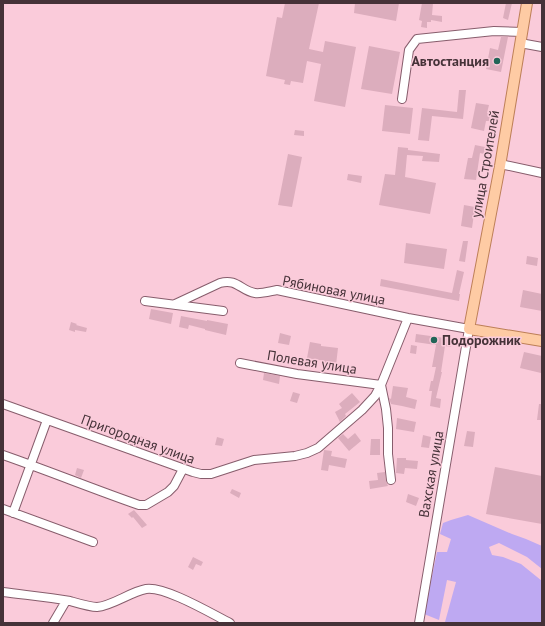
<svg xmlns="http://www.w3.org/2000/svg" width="545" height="626" font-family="'PT Sans',sans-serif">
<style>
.green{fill:#bea9f2}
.building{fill:#dcadbd}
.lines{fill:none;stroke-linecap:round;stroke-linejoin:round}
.minor-casing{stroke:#875d6c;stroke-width:10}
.major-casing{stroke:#bd7f57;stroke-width:12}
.minor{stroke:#fff;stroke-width:8}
.major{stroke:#fecba4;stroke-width:10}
.poi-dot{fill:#206557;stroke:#facbda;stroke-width:1.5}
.labels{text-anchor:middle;stroke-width:3;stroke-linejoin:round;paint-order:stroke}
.poi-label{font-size:14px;font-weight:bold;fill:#453238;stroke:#facbda;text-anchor:end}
.street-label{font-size:14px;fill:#453238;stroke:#facbda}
</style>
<rect width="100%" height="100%" fill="#facbda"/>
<!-- green -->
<path class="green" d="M468,515L512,534L526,539L542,546V569L527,557L499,543L489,547L492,555L503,557L521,564L542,581V623H448L445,622L456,582L447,580L439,620L424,614L437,552H447L451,539L440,534L443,523L451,520Z"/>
<!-- building -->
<path class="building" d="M285,3H319L309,49L323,52L325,41L356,47L345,107L314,101L321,64L307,61L303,83L291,81L290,85L284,84L285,80L266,76L277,17L282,18Z
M355,3H399L396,21L354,13Z
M422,3H433L432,15L442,16V22L431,20V22H427V28L421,27L422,21L419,20Z
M506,3H512L508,20L503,18Z
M501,37H508L501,72L486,69L490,48L498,50Z
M369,46L400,52L392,94L361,89Z
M459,90H466L463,119L432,116L429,141L418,140L422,108L457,112Z
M476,103L489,105L487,113L490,114L489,121H486L484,131L471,128Z
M385,105L413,108L410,134L382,131Z
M295,130L304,131V136L294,135Z
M475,145L485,147L484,154L480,153L476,180L464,179L468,158H472Z
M398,147L408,148V150L440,154L439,162L422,161L423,156L407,155L405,177L436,183L430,214L379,205L385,174L395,175Z
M288,154L302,157L292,207L278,205Z
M348,174L362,176L361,183L347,180Z
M464,205L475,207L472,228L461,226Z
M463,241H468L465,262L459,261Z
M406,243L447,249L444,269L404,263Z
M527,256L538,258L537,266L526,264Z
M457,270L464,272L459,294H460L459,301L380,286L381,279L452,293Z
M523,290L542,294V311L520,307Z
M151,309L173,313L171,324L149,319Z
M181,316L207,321V320L228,324L226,335L205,330V329L189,325L188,329L179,327Z
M71,322L77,324L76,325L87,328L86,332L75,330V332L69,330Z
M280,333L291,336L289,345L278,343Z
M416,334L452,339L451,347L445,346L441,372H442L436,398L441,399L440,408L430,406L432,391H429L431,381H433L436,367H432L436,345L415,342Z
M310,342L321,344V346L338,348L336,365L325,363V361L307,358Z
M411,345L417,346L416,354L410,353Z
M524,352L542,356V366L541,373L520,368Z
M264,373L280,376L279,384L263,380Z
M393,386L408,388L406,397L417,400L415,409L402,406L391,404L389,398L391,399Z
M293,392L300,394L297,403L290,401Z
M352,393L360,402L345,414L346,416L340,422L335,412L342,408L339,404Z
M539,404H542V420H537Z
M397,418L416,422L414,432L396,429Z
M467,431L475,432L473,447L464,446Z
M355,433L361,441L349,451L338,438L343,434L348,439Z
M423,435L431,437L429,448L421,447Z
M140,436L147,439L144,446L137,443Z
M217,437L224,439L222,446L215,445Z
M371,439H380V455H370Z
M324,450L332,451L331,456L347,459L345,468L329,465L328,471L321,470Z
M397,458H406V460L418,461L417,469L405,468L404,474L396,473Z
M495,467L542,476V524L486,514Z
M77,468L84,470L81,478L75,475Z
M385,472L386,481L388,486L370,489L369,481L378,480L377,473Z
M232,489L241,493L239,498L230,493Z
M408,494L419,498L416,506L406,502Z
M134,510L147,525L142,528L133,517L132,518L128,514Z
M193,557L203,562L201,566L196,564L193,570L188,567Z"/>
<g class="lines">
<defs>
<path id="minor" d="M520,43L542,47
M402,99L409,50L417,39L494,31L522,32
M500,164L542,173
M145,301L223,311
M175,304L220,283C237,278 241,291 255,293C261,294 271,291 277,290L408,318L469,329L419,623
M240,363L297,374L381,385L386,409L388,428V454L391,480
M3,404L193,472L201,474H211L254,460L295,456L307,453L318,448L362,410L375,396L381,385L408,318
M3,455C49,471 93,489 139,505H146L168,492L174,486L183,469
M3,509L93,542
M13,513L47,420
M3,592C25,595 48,597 70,601C77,603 90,607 97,607C112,606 130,592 146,589C165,586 212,614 230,623
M53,623L66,601"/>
<path id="major" d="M527,3L500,166L469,329L542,341"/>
</defs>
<!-- minor casing -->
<use href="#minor" class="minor-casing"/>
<!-- major casing -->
<use href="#major" class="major-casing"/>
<!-- minor -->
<use href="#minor" class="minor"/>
<!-- major -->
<use href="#major" class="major"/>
</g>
<!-- markers -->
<g class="poi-dot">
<circle cx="497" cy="61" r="4"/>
<circle cx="434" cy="340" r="4"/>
</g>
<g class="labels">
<!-- poi labels -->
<g class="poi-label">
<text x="489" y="66">Автостанция</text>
<text x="442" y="345" text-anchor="start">Подорожник</text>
</g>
<!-- street labels -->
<g class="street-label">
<text transform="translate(485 164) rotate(-80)" y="5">улица Строителей</text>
<text transform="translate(334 290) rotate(11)" y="5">Рябиновая улица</text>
<text transform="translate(312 362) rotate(9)" y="5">Полевая улица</text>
<text transform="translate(138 439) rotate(20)" y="5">Пригородная улица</text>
<text transform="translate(431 474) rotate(-80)" y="5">Вахская улица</text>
</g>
</g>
<!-- border -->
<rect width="545" height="626" fill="none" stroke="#453238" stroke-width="8"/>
</svg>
